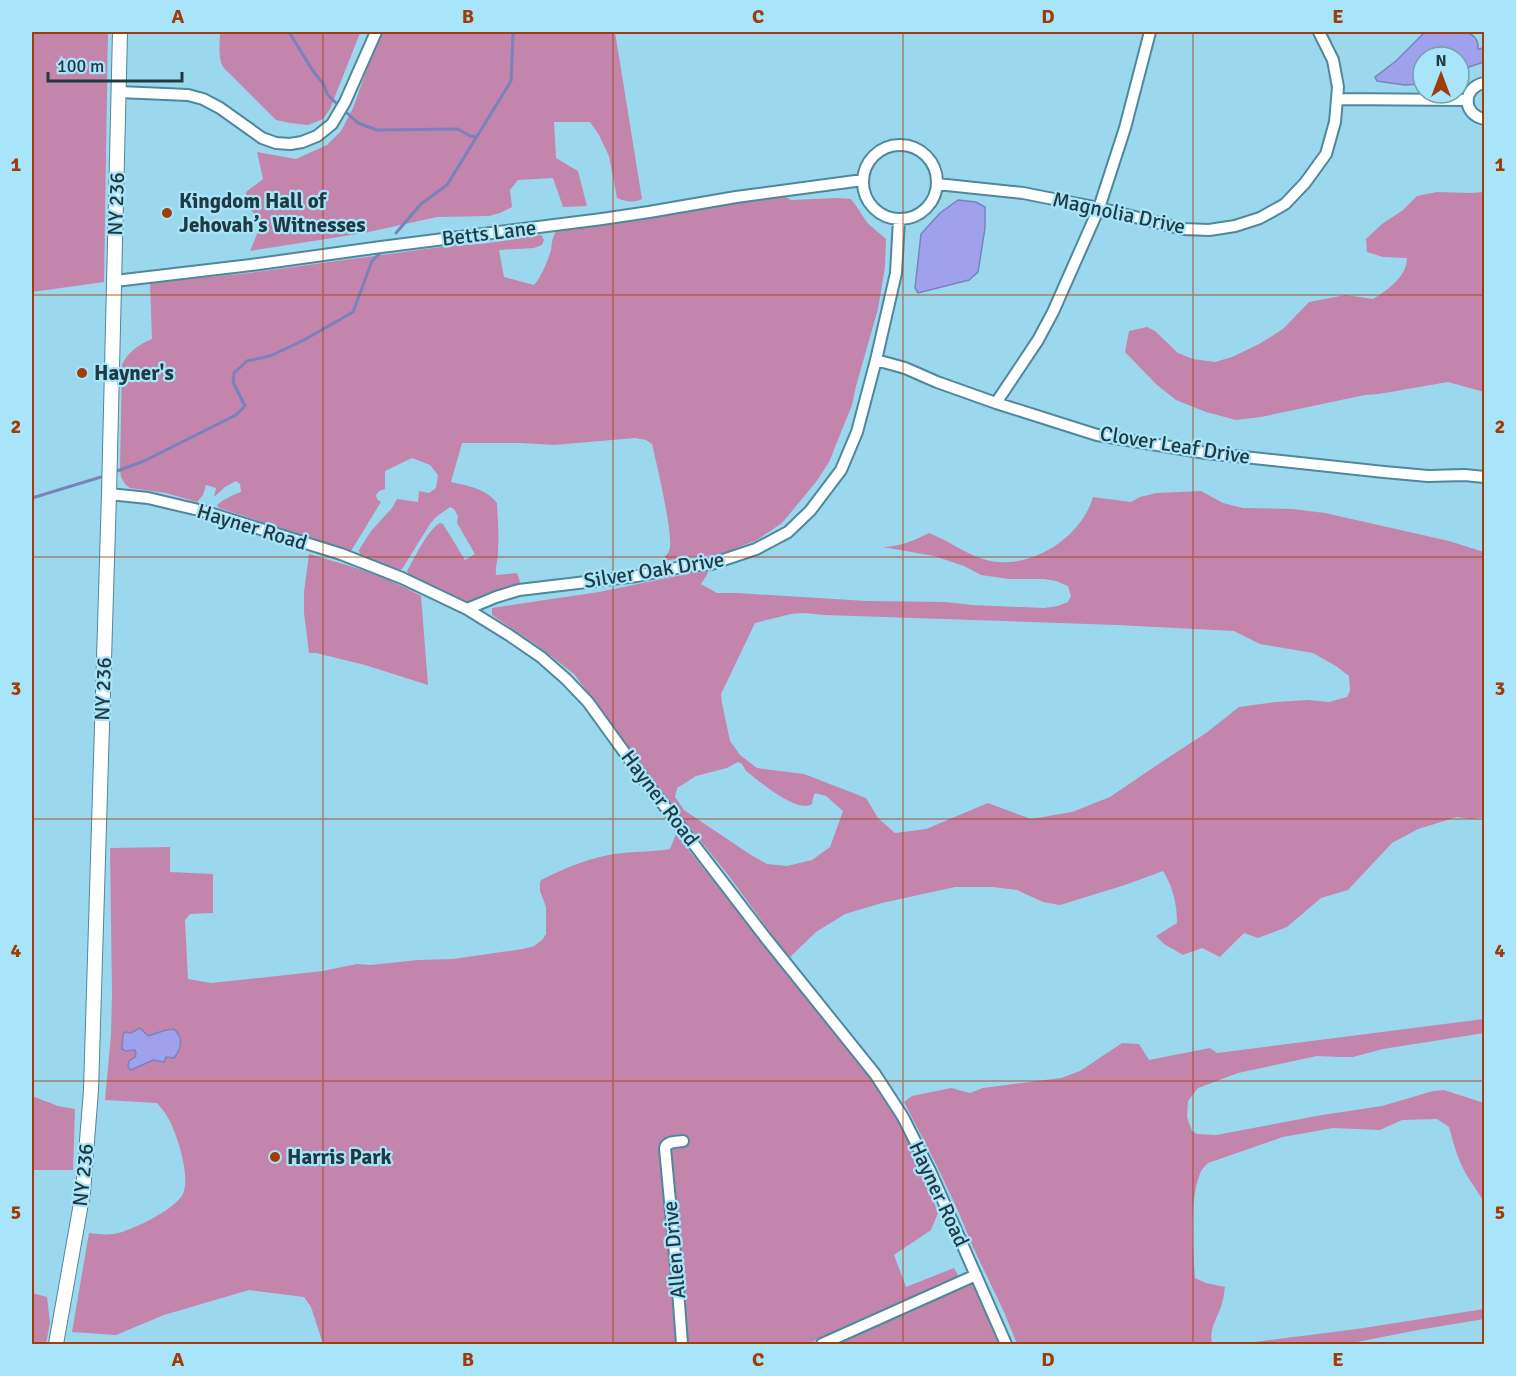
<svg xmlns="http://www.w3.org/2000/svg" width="1516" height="1376" font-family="Signika,sans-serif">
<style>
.green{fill:#c485ac;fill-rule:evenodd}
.water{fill:#9fa1ed;stroke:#7982ba;stroke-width:1.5}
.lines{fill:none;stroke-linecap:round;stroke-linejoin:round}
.stream{stroke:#7982ba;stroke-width:3}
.street-casing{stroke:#4e889c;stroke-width:14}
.secondary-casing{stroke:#4e889c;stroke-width:16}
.street{stroke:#fff;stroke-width:10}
.secondary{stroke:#fff;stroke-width:14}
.grid{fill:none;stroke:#a03c06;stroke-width:1.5;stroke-opacity:0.55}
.poi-dot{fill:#a03c06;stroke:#a9e5fa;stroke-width:2}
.labels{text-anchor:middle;stroke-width:4.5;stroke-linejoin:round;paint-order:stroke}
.poi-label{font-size:21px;font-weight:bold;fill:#213a42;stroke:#a9e5fa;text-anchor:start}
.street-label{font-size:21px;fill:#213a42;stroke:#a9e5fa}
.neatline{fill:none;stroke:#a03c06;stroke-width:2}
.grid-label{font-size:20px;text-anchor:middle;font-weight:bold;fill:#a03c06}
</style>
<rect width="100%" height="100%" fill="#9cd8ed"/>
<!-- green -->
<path class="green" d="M32,32H108L104,282L32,292Z
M220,32H359L360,33L330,109L323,119L308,125L290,123L276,120L229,73C216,64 220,46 220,32Z
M382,32H615L642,199C633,203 626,202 617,198L609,156L599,135L590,122H554L556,158L578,171L587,206L563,207L553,178L518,180L510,190L512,207L500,213L489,216L437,217L364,233L250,251L262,222L248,207L246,192L263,179L257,152L296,159L327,145L341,131L353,108L370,60Z
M1437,192L1471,193L1484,192V392L1448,382L1379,394L1365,395L1261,417L1236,420L1206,412L1176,400L1157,385L1125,352L1129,331L1147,327L1155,331L1178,353L1193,359L1215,362L1232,357L1259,344L1283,329L1309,302L1346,295L1373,299C1388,290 1407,276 1407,258L1383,257L1367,252L1366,239L1382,224L1403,210L1417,196Z
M780,194L791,200L837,198L851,199C857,206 861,214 866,221C872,228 880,233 886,239L885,267L878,309L856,386L852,405L829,462L816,482L782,523L757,540L719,555L687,557L664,561L663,558C665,556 668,554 669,551C675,540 656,461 652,444L646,440L635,438L554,445L521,443H462L451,482C468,486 485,488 497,503C498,519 499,535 498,552C498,560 495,567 496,575L517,573L520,582L518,587L475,602H462L409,575L407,571C415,558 427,530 440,523L443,524L465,560L475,554L457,523L458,516L454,509L450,507L436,517L430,524L402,569L399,570L360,555L359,550L371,531L392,508L397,499L418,502L419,491L429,493L436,488L438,475L430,465L412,458L385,471V489L379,491L376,495L377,499L381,502L351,551L219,508L217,505C224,499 232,495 241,492L240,484L236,481L225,487L214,497L216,488L206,485L203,495L197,502L166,493L130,488L125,484L121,477L120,469L122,365C127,352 140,344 152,339L150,283L249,273L448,246L481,244L541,235L544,240L542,245L534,248L499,250L504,277L534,285C542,276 547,262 551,250C552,243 552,238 556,231Z
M1201,491L1223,503L1243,508L1293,509L1325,513L1449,541L1484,552V817L1471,819L1457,817L1418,829L1392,843L1348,890L1321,898L1287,927L1258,938L1244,933L1220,957L1202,948L1183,955L1164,944L1156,936L1177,923C1177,904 1173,887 1163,871L1125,885L1060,905L1043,902L1017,890L993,887H955L882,903L845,914L816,932L789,958L729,876L671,804L574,674L538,646L492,615V608L599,592L706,570L708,573L701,584L717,593H737L867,601L946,602L972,605L1044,608L1058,606L1068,602L1071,596L1068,586L1056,581L1044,579H1009L981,575L964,566L934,556L883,547C899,547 915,540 929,533C948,540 964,553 983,559C1027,573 1081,539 1093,497L1131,502L1140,497L1156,493ZM803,613L825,615L1117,625L1234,631L1260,644L1313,653L1336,666L1349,676L1350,691L1347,697L1329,702L1308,700L1276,702L1239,707L1206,733L1157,765L1110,797L1072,812L1031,819L988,803L926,829L895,833L878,818L866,798L804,774L757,768L740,755L730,741L722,703L721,694L755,623L791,614ZM738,762L742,764L746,771C759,781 797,814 812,804L813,798L815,793L826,796L843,811L830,847L812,860L787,866L767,864L751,855L684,810L675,797L677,788L696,776L727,768Z
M309,554C348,565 386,576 421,596L428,685L365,665L316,653H309L304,613V592Z
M676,834L873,1082C885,1099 897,1116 906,1134C919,1159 928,1187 938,1213L931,1230L894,1255L906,1287L954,1268L959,1277L847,1325L808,1344H323L311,1307L304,1297L249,1290L164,1315L116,1335L72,1332L89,1233C97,1234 105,1235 113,1234C130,1232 171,1211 181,1197C193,1182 177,1133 168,1118C165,1112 161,1108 157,1103L105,1100L111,1035L112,994L110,848L170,847V872L213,874V913L190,914L185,920L188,979L211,983L323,971L357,964L371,965L418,960L453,959L523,949L534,946L542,940L546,934V907L540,891V883L541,880C567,867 593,856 622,853C638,851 654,852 670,849Z
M1484,1019V1033L1383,1049L1353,1057H1340L1317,1056L1238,1073L1198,1088L1188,1101L1187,1117L1192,1131L1197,1134L1216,1135L1322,1115L1382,1106L1433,1091L1444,1090L1484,1103V1203C1479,1192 1472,1184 1466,1174C1458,1160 1453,1142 1449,1127L1437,1119L1402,1120L1380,1130L1333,1128L1283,1137L1208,1163C1205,1166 1201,1170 1200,1174C1189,1200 1193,1250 1195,1278L1206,1283L1225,1287C1224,1294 1223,1301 1221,1307C1216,1320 1209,1330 1212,1344H1017L1004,1312L973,1247L959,1213L937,1166L904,1102L912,1096L951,1088L970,1093L983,1088L1061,1078L1080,1071L1122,1043L1139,1044L1149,1060L1210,1048L1217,1053Z
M32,1096L58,1106L75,1109L73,1170H32Z
M973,1281L1000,1344H831Z
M32,1293L47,1297L50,1323L46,1344H32Z
M1484,1309V1319L1418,1330L1347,1344H1239L1357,1329Z"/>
<!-- water -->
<path class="water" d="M1425,32C1441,31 1480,24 1478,49L1484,48V62L1469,67L1459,75V57H1423V84L1405,85L1377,81L1375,77L1396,61Z
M958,200L976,202L985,207V228L978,272L969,280L918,293L915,288L921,234L940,213Z
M140,1028L148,1036L166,1030L174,1029C184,1038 181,1049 174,1058L166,1057L164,1062L153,1060L131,1070L128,1067L129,1061L135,1057L136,1053L135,1050L126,1051L122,1049L123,1035L125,1032L131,1033Z"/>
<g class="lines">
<!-- stream -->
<path class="stream" d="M289,32L313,71L324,85L327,94L336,103
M347,113L358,123L377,130L458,129L470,136L476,137
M396,233L421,204L447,185L511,81L513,34L515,32
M117,471L144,461L236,415L245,406L233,382L234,373L247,361L270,356L304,340L353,312L372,261L379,254
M32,498L101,477"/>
<defs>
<path id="street" d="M1484,83C1462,88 1462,114 1484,119
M119,92L188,95L203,99L220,108L262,138L276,143L290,144L302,142L317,136L332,124L345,102L376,32
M1337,99L1468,100
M863 182a37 37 0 1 1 74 0a37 37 0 1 1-74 0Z
M937,184L1023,193L1099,208L1183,229L1209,230L1235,226L1260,218L1285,204L1305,183L1326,154L1335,122L1338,87L1333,60L1319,32
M115,281L251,265L381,247L602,219L649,212L736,197L863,180
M876,360L905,368L937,382L996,403L1097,435L1206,453L1384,472L1428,476L1465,475L1484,477
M996,403L1038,340L1053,312L1099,208L1125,128L1150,32
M109,494L148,498L203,511L341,554L402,578L467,609L509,635L541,657L566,679L588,702L643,778L765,937L875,1074L903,1117L931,1173L1006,1344
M467,609L496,597L519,590L637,576L687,566L711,564L756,549L788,532L810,511L841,470L857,432L876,360L896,273L899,220
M682,1344L677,1276L665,1148C667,1141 676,1142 683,1141
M822,1344L976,1275"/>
<path id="secondary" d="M56,1344L83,1192L91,1090L109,494L120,32"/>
</defs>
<!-- street casing -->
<use href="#street" class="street-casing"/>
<!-- secondary casing -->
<use href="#secondary" class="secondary-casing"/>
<!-- street -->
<use href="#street" class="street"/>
<!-- secondary -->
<use href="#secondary" class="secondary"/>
</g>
<!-- grid -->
<path class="grid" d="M323,32V1344M613,32V1344M903,32V1344M1193,32V1344M32,295H1484M32,557H1484M32,819H1484M32,1081H1484"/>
<!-- markers -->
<g class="poi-dot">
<circle cx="167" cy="213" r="6"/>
<circle cx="82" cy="373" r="6"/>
<circle cx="275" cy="1157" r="6"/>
</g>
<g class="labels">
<!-- poi labels -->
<g class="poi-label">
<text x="179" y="208">Kingdom Hall of<tspan x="179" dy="24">Jehovah’s Witnesses</tspan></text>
<text x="94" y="380">Hayner's</text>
<text x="287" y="1164">Harris Park</text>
</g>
<!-- street labels -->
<g class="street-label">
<text transform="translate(116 204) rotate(-88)" y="7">NY 236</text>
<text transform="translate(1119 213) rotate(12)" y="7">Magnolia Drive</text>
<text transform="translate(489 233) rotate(-7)" y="7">Betts Lane</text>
<text transform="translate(1175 445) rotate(9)" y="7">Clover Leaf Drive</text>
<text transform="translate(252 527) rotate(17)" y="7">Hayner Road</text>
<text transform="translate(654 570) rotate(-9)" y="7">Silver Oak Drive</text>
<text transform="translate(103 689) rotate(-88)" y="7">NY 236</text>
<text transform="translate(660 798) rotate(53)" y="7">Hayner Road</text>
<text transform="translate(83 1175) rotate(-84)" y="7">NY 236</text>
<text transform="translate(939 1194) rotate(65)" y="7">Hayner Road</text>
<text transform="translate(674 1250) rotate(-95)" y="7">Allen Drive</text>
</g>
</g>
<!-- border -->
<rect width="1516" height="1376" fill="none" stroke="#a9e5fa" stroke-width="66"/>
<!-- north arrow -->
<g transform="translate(1441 75)"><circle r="28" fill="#a9e5fa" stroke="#73a1b0" stroke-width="1.5"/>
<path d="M0-4.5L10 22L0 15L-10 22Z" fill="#a03c06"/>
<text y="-9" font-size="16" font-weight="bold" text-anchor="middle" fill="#213a42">N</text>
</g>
<!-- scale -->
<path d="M48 72v9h134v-9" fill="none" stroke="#213a42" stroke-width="3"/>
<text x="57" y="72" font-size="18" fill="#213a42" stroke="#a9e5fa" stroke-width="4.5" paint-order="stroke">100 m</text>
<rect x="33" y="33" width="1450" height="1310" class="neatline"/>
<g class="grid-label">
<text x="178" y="23">A</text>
<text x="468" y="23">B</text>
<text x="758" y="23">C</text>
<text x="1048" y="23">D</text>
<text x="1338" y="23">E</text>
<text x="16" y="171">1</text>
<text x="1500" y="171">1</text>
<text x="16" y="433">2</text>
<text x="1500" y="433">2</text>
<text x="16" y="695">3</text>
<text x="1500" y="695">3</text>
<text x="16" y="957">4</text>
<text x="1500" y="957">4</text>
<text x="16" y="1219">5</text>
<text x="1500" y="1219">5</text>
<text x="178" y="1366">A</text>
<text x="468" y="1366">B</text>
<text x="758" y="1366">C</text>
<text x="1048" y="1366">D</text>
<text x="1338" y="1366">E</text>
</g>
</svg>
